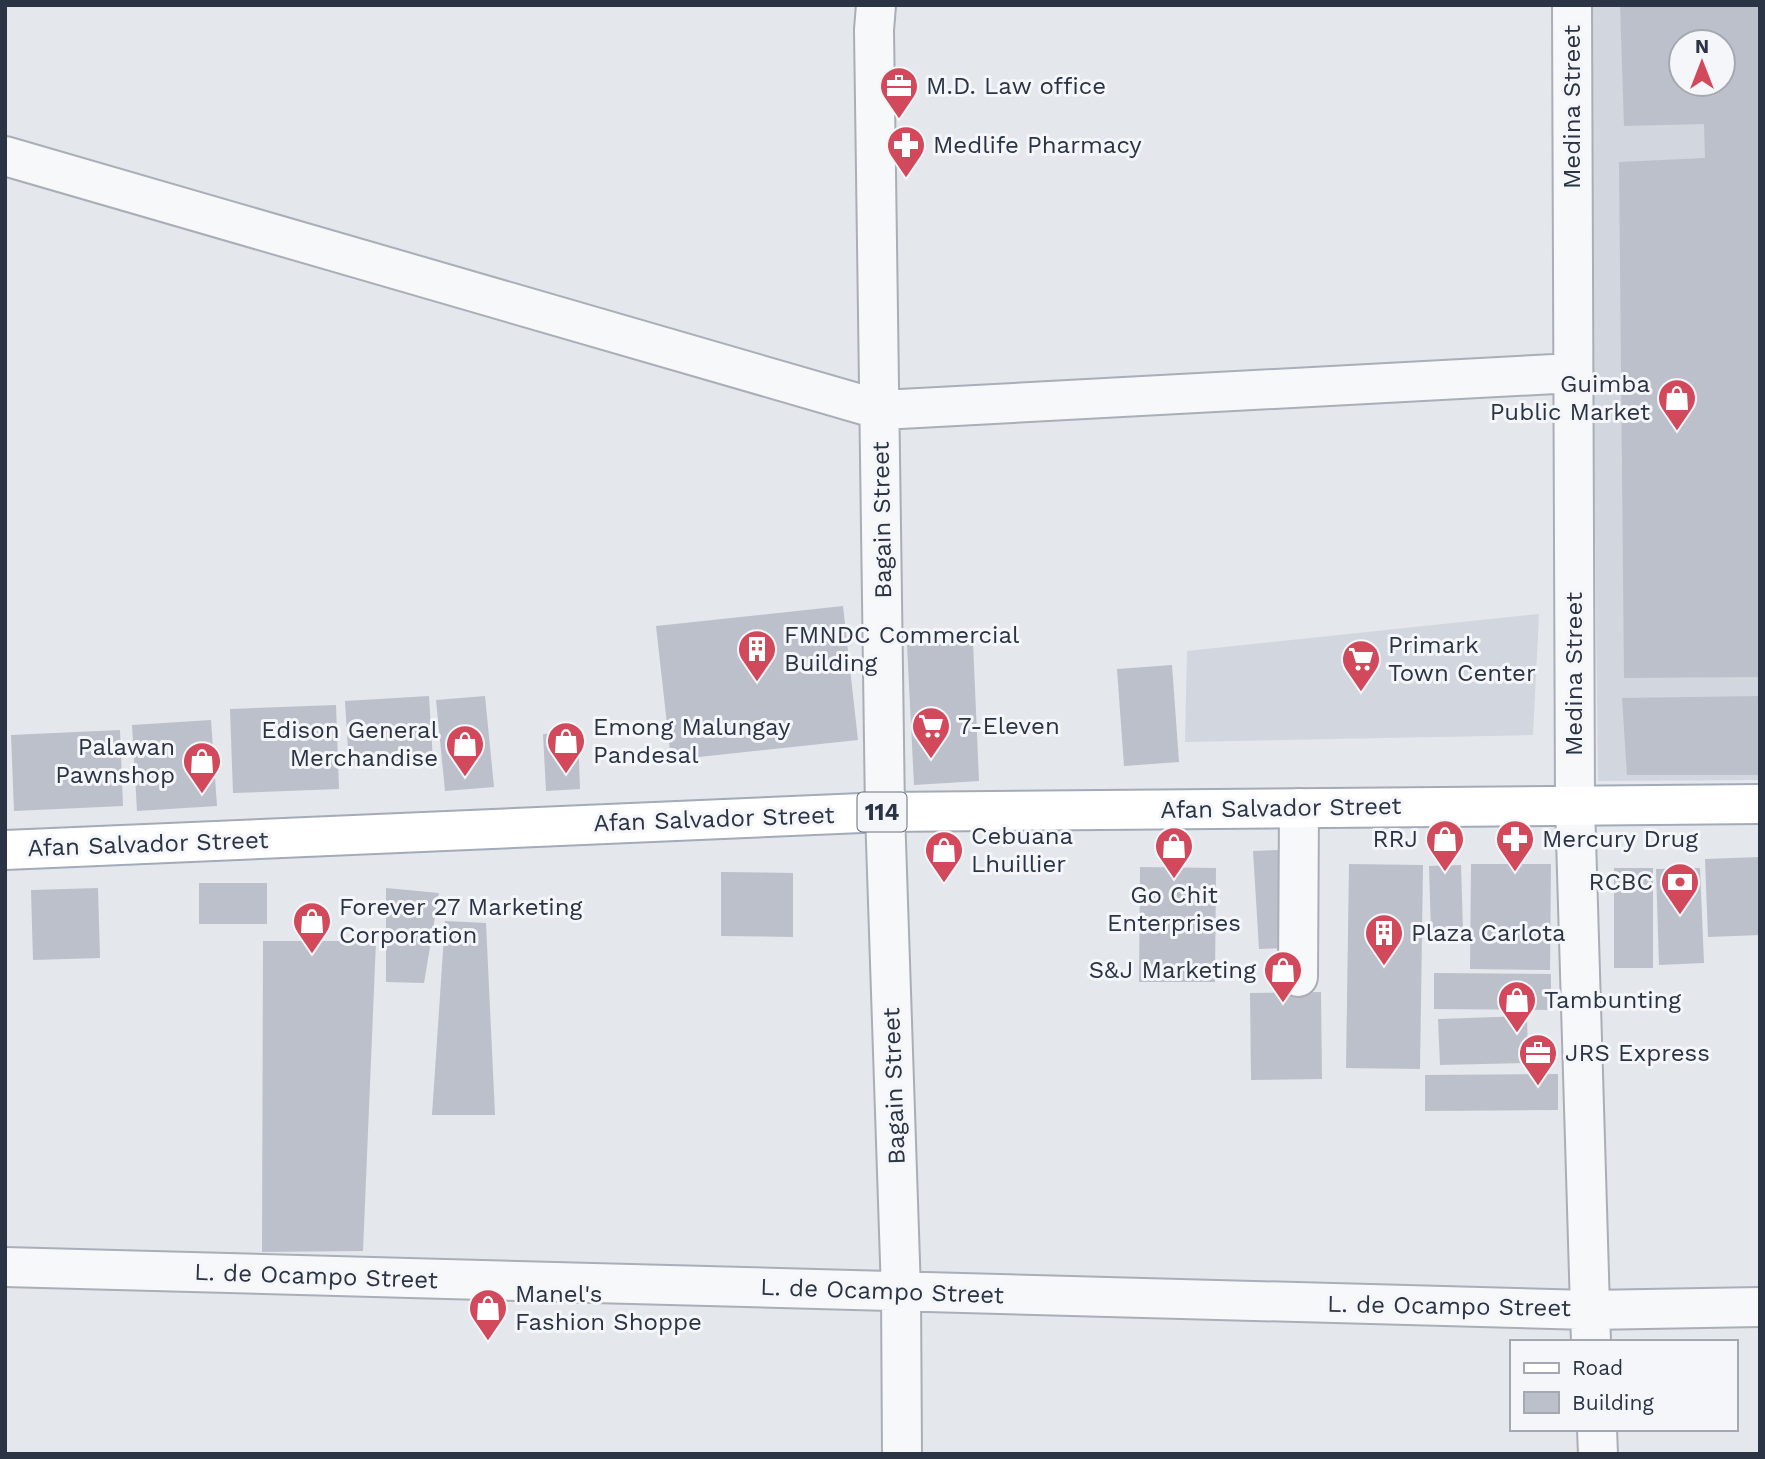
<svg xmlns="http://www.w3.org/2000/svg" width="1765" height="1459" font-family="'Work Sans',sans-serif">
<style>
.built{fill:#d2d6de;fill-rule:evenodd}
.building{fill:#bbc0ca;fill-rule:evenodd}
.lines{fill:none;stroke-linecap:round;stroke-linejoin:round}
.minor-casing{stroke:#a9aeb7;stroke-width:42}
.major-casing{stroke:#a3abb8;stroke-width:42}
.minor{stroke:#f7f8fa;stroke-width:38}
.major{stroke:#fff;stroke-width:38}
.labels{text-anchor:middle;stroke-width:6;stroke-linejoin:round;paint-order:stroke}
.shield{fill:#f4f6f9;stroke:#676e7b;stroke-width:2}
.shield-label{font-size:23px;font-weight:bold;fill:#2b3445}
.poi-label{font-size:24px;fill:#2b3445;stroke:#f4f6f9;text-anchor:start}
.street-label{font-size:24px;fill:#2b3445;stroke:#f4f6f9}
</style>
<rect width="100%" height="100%" fill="#e4e7ec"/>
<!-- built -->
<path class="built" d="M1589,5H1760V780L1598,781ZM1681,42H1723V84H1681Z
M1539,614L1533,735L1185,742L1187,651Z"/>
<!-- building -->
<path class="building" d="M1620,5H1760V677L1624,678L1619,162L1705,158L1704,124L1624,126ZM1681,42H1723V84H1681Z
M843,606L858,740L671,760L656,626Z
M973,642L979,781L914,785L907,645Z
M1172,665L1179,762L1124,766L1117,669Z
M429,696L433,761L349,766L345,701Z
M485,696L494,787L445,791L436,700Z
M1760,696V775H1627L1622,698Z
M336,705L339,789L233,793L230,709Z
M211,720L217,806L137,811L132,725Z
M120,730L123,806L14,811L11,735Z
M578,733L580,789L546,791L543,734Z
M1279,850L1285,948L1259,949L1253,851Z
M1760,857V935L1708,937L1705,859Z
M1349,864L1423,865L1420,1069L1346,1068Z
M1471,864H1551L1550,970L1470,969Z
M1461,865L1463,931L1431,933L1429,866Z
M1140,867L1216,868L1215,982H1139Z
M1614,868H1653V968H1614Z
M1700,868L1704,963L1659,965L1656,869Z
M721,872L793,873V937L721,936Z
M199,883H267V924H199Z
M98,888L100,958L33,960L31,890Z
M386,888L439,893L424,983L386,982Z
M445,921L486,923L495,1115H432Z
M263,941H376L363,1251L262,1252Z
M1434,973L1551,974V1010L1434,1009Z
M1321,992L1322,1079L1251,1080L1250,993Z
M1527,1016L1528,1063L1440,1065L1438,1019Z
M1558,1074V1110L1425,1111V1075Z"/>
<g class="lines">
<defs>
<path id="minor" d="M876,5L874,30L885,812L901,1292L902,1454
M1572,5L1575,805L1591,1342
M5,156L881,410L1573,373
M1298,977L1299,808
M5,1267L1589,1310L1760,1307
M1597,1429L1598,1454"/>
<path id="major" d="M5,850L885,812L1760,804"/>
</defs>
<!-- minor casing -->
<use href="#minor" class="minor-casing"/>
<!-- major casing -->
<use href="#major" class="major-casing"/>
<!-- minor -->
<use href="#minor" class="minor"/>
<!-- major -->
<use href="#major" class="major"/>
</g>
<!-- icons -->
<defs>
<symbol id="office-pin" viewBox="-11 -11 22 30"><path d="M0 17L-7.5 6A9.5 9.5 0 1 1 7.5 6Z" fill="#d1495b" stroke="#f4f6f9"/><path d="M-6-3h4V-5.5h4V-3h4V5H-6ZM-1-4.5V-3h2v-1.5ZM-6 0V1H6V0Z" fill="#fff"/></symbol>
<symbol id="pharmacy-pin" viewBox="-11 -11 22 30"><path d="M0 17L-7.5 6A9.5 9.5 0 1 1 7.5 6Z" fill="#d1495b" stroke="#f4f6f9"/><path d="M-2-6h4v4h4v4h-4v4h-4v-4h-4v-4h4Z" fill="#fff"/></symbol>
<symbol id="shop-pin" viewBox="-11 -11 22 30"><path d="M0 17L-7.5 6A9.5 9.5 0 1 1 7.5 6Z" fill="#d1495b" stroke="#f4f6f9"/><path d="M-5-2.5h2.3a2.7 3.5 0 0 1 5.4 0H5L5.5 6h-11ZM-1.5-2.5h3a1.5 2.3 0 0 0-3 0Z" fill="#fff"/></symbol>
<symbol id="building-pin" viewBox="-11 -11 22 30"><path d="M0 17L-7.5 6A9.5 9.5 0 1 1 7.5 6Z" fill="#d1495b" stroke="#f4f6f9"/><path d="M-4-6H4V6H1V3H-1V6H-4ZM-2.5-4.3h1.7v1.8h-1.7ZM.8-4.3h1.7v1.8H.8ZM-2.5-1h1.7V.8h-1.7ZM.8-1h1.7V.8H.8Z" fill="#fff"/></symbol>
<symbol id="supermarket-pin" viewBox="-11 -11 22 30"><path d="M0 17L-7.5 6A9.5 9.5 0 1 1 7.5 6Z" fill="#d1495b" stroke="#f4f6f9"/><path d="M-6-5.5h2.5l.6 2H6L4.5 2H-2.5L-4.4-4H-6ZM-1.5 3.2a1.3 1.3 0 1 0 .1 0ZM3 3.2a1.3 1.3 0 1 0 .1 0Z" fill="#fff"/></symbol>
<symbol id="bank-pin" viewBox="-11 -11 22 30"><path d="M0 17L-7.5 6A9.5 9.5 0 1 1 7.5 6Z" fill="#d1495b" stroke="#f4f6f9"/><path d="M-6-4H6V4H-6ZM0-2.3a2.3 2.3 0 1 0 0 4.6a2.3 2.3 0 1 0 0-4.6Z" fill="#fff"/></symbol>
</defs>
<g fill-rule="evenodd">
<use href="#office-pin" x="877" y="64" width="44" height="60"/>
<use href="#pharmacy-pin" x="884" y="123" width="44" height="60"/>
<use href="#shop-pin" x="1655" y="376" width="44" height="60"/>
<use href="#building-pin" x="735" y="627" width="44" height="60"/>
<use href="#supermarket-pin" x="1339" y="637" width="44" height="60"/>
<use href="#supermarket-pin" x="909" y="704" width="44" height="60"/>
<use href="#shop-pin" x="544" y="719" width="44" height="60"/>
<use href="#shop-pin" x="443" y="722" width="44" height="60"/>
<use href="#shop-pin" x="180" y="739" width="44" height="60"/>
<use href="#shop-pin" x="1423" y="817" width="44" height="60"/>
<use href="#pharmacy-pin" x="1493" y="817" width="44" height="60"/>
<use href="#shop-pin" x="1152" y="824" width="44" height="60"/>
<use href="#shop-pin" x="922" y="828" width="44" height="60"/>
<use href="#bank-pin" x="1658" y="860" width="44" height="60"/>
<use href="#shop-pin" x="290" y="899" width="44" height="60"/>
<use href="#building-pin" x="1362" y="911" width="44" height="60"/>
<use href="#shop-pin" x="1261" y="948" width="44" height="60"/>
<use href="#shop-pin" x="1495" y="978" width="44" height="60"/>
<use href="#office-pin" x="1516" y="1031" width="44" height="60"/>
<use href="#shop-pin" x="466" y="1286" width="44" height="60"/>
</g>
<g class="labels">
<!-- shield labels -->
<rect class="shield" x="857.5" y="792.5" width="49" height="39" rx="5"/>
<g class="shield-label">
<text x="882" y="820">114</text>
</g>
<!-- poi labels -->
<g class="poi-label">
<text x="926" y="94">M.D. Law office</text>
<text x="933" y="153">Medlife Pharmacy</text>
<text x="1650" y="392" text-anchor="end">Guimba<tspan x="1650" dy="28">Public Market</tspan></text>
<text x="784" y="643">FMNDC Commercial<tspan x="784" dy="28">Building</tspan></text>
<text x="1388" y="653">Primark<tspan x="1388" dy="28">Town Center</tspan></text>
<text x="958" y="734">7-Eleven</text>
<text x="593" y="735">Emong Malungay<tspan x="593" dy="28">Pandesal</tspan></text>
<text x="438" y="738" text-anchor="end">Edison General<tspan x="438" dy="28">Merchandise</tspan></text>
<text x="175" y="755" text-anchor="end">Palawan<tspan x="175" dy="28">Pawnshop</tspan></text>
<text x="971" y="844">Cebuana<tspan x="971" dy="28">Lhuillier</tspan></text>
<text x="1418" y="847" text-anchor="end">RRJ</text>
<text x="1542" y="847">Mercury Drug</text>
<text x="1653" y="890" text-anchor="end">RCBC</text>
<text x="1174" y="903" text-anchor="middle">Go Chit<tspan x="1174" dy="28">Enterprises</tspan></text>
<text x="339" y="915">Forever 27 Marketing<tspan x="339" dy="28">Corporation</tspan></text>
<text x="1411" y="941">Plaza Carlota</text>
<text x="1256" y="978" text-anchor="end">S&amp;J Marketing</text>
<text x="1544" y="1008">Tambunting</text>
<text x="1565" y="1061">JRS Express</text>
<text x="515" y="1302">Manel's<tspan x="515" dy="28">Fashion Shoppe</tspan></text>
</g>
<!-- street labels -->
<g class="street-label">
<text transform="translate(1572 107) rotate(-90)" y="8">Medina Street</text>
<text transform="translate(882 520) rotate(-91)" y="8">Bagain Street</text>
<text transform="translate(1574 674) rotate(-90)" y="8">Medina Street</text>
<text transform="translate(1281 808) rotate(-1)" y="8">Afan Salvador Street</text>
<text transform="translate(714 819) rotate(-2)" y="8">Afan Salvador Street</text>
<text transform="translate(148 844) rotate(-2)" y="8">Afan Salvador Street</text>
<text transform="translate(894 1086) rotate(-92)" y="8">Bagain Street</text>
<text transform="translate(316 1276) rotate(2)" y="8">L. de Ocampo Street</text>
<text transform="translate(882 1291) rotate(2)" y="8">L. de Ocampo Street</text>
<text transform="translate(1449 1306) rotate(1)" y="8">L. de Ocampo Street</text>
</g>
</g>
<!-- border -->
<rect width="1765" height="1459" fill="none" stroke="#2b3445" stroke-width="14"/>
<!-- legend -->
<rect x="1510" y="1340" width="228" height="91" fill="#f4f6f9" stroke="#a4a8b1" stroke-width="2"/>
<rect x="1524" y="1363" width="35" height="10" fill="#ffffff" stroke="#a4a8b1" stroke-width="2"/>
<text x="1572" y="1375" font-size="21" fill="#2b3445">Road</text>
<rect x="1524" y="1392" width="35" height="21" fill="#bbc0ca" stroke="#a4a8b1" stroke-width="2"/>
<text x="1572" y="1410" font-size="21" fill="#2b3445">Building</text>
<!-- north arrow -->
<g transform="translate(1702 63)"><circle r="33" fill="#f4f6f9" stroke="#a4a8b1" stroke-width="2"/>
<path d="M0-5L12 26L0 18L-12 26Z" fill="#d1495b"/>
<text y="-10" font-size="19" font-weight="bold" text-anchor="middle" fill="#2b3445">N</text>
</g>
</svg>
